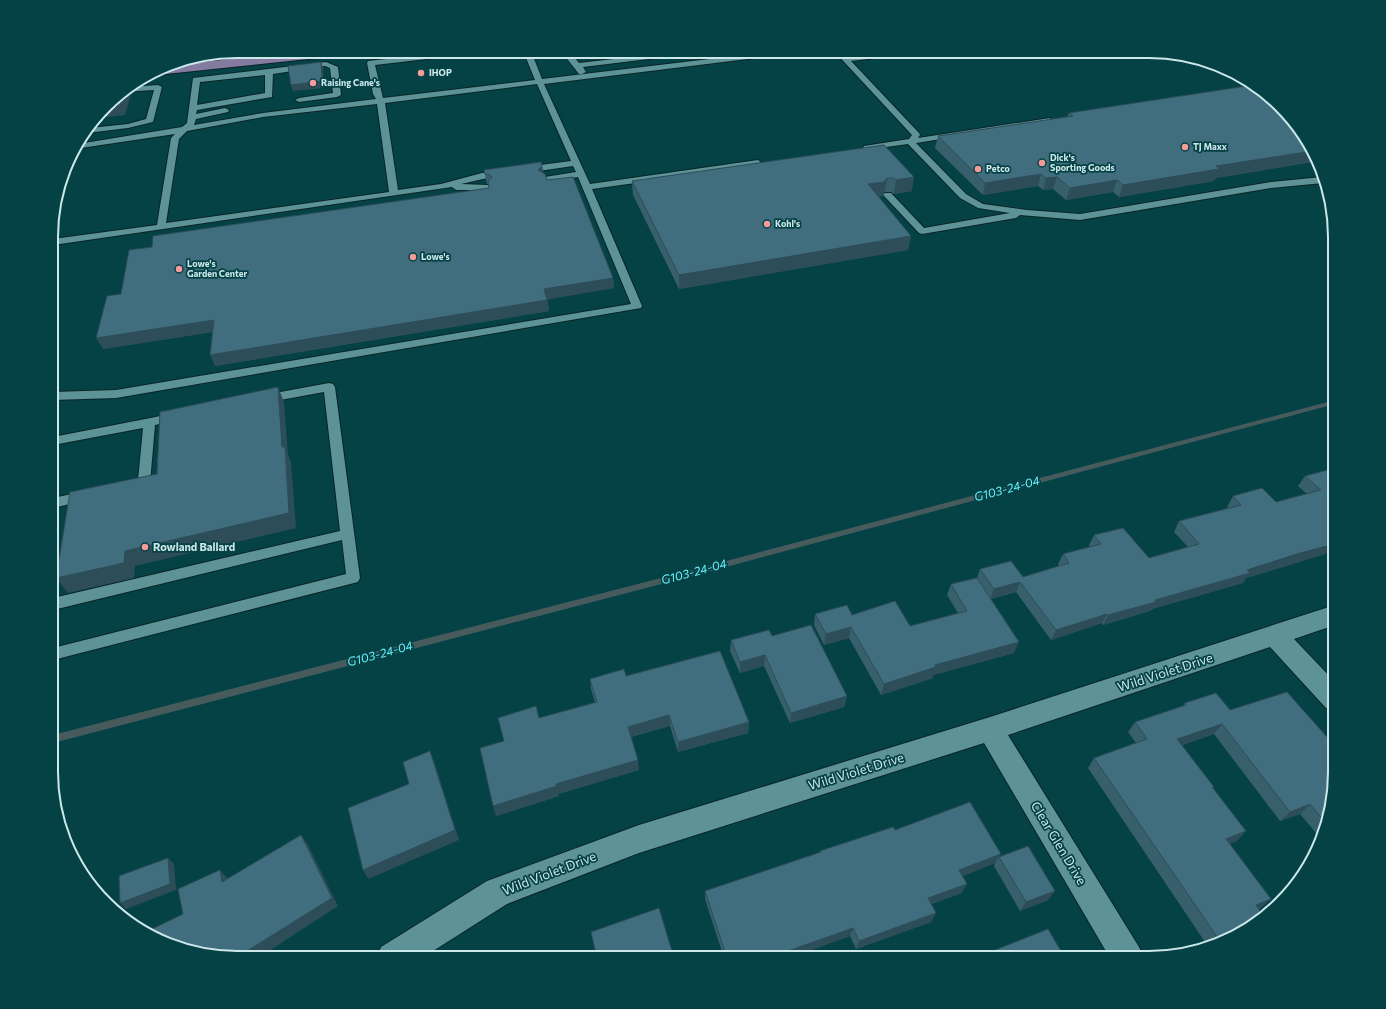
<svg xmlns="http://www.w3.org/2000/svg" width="1386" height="1009" font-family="Commissioner,sans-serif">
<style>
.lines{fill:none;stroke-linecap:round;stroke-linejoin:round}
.stream{fill:#475b5d;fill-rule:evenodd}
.service-casing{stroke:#092527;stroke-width:2}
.minor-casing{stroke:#092527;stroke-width:2}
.primary-casing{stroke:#092527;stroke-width:2}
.service{fill:#5d9296;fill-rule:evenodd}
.minor{fill:#5d9296;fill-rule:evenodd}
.primary{fill:#847ba0;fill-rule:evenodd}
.wall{fill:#375f6c}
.shaded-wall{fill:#2d4d58}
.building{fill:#406e7e;stroke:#2d4d58}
.poi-dot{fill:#f59b98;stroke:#054246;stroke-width:1.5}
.labels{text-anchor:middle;stroke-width:3.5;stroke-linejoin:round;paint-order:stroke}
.far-poi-label{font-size:9px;font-weight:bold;fill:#cde8ea;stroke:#054246;text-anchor:start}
.poi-label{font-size:11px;font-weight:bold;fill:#cde8ea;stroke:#054246;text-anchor:start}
.water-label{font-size:12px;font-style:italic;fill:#6af2fc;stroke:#054246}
.near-street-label{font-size:13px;fill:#cde8ea;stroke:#054246}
.rim{fill:none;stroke:#cde8ea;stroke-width:2}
</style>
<rect width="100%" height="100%" fill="#054246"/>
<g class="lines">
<!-- stream -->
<path class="stream" d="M1335,400V404L692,576L53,743V735L692,570Z"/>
<defs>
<path id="service" d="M459,51H531L542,79L777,51H800L797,53L544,84L590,184L758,160L762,163L758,166L592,189L642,306L641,308L116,398L53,400V392L116,390L631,304L578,177L545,183L541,180L545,177L576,172L573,166L525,173L521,170L525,167L571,161L537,84L385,103L398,190L441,184L482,173L506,171L507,173L506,175L483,179L461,184L488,185L491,186L492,188L491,190H456L452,187L53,245V239L157,225L171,138L175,134L74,149L78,144L182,127L187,123L193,78L326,62L338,67L341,95L337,97L299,102L295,100L299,98L333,93L330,68L325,66L273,74L272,97L197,110L196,114L225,108L229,110L228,112L196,119L194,125L263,113L376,99L373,94L367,63L368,61ZM524,53L535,80L383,98L375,65L461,55ZM265,75V93L197,105L200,82ZM377,104L389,192L166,223L179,139L187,131L263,117Z
M561,51H569L579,63L657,54L661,56L657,58L583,67L586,72L582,74H579Z
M834,51H841L847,58L898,51H921L918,53L851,61L919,133L920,135L918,138L1050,118V122H1047L916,143L966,194L983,204L1027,210L1080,214L1271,182L1322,177L1323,183L1271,188L1080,220L1020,215L1016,218L922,234L919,233L885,197L883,195L885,193H891L924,228L1010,213L978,208L960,198L908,144L864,150L863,148L864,146L909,139L912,135Z
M158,85L162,87L153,122L128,128L87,133L90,128L128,124L146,119L154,90L123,92L130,87Z
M329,383L333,384L335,387L360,578L358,582L53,660V648L346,574L342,540L53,610V598L340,531L324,392L264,403L260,402L258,399L260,396L264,395Z
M176,413L180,414L182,417L180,420L155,425L150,483L148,486L134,491L129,489L128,486L129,483L138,480L143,428L53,445V437Z
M86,491L91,493L92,496L91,499L53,508V498Z"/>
<path id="minor" d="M1335,605V625L1294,639L1335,682V711L1326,708L1270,647L1008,735L1139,947L1144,958H1110L984,743L639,853L507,904L422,958H376L381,947L487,881L639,825L990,717Z"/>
<path id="primary" d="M310,51H351L349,54L345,55L156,75L152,74L164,66Z"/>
</defs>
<!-- service casing -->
<use href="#service" class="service-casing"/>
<!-- minor casing -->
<use href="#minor" class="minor-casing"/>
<!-- primary casing -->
<use href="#primary" class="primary-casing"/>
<!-- service -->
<use href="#service" class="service"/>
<!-- minor -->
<use href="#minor" class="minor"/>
<!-- primary -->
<use href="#primary" class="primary"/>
</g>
<!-- wall -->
<path class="wall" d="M1069,113L1316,154L1318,161L1216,178L1214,181L1119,197L1113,192L1066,200L1053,189L1043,190L1038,186L983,195L935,148L938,136L1067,117Z
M884,145L912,191L894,194L891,192H885L882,196L878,197L911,236L908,250L679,289L633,195L632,181Z
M542,166L543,173L547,180L613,278L614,288L547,299L549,311L215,366L212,332L103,349L121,294L152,247L489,188L488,184H487L486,180L484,170Z
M1334,475L1293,564L1246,578L1243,583L1152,609L1150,611L1103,625L1102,623L1051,640L1016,592L991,599L1014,653L933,675V678L881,695L849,638L824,645L814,625L815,614L852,615L910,626L958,613L947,595L951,584L977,578L980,569L1023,577L1059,566L1058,564L1063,554L1090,547L1089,545L1094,535L1149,558L1188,547L1174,532L1179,521L1229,508L1227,507L1233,496L1276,502L1307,494L1298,486L1305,476Z
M772,636L847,696L844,707L790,723L764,666L740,673L730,651L731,640Z
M626,676L749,722L748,733L678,752L670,726L631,737L639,770L558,794L559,796L496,816L504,741L539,718L595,703L591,689L590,679Z
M1185,703L1230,710L1335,784L1322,840L1300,814L1280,821L1214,734L1182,745L1213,788L1237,841L1229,844L1261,908L1259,909L1232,939L1207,945L1088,768L1094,758L1136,743L1128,732L1135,722L1183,706Z
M895,830L1000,856L1048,900L1020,911L994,866L995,863L963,876L962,893L931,904L936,913L931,922L856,949L850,936L789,958H724L705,899V891L820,853V851Z"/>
<!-- shaded-wall -->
<path class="shaded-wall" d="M321,62L323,68L324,88L293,91L291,85Z
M127,89L130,97L125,115L98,118L107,106Z
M1313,151L1316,154L1318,161L1216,178L1214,181L1119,197L1123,185L1216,166Z
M542,166L544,176L538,170Z
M1041,174L1038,186L983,195L985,183Z
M914,177L912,191L894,194L896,180Z
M1057,177L1053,189L1043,190L1046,178Z
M887,178L885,192L882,196L866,198L868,184Z
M1117,180L1113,192L1066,200L1070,188Z
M911,236L908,250L679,289V275Z
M613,278L614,288L545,300L544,289Z
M547,300L549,311L215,366L210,355Z
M214,320L219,331L103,349L96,338Z
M278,387L284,402L288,455L291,462L296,528L135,566L134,578L68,593L56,578L125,551L282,447Z
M1335,544V551L1293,564L1246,578L1243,583L1152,609L1150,611L1103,625L1108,615L1300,553Z
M1020,582L1016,592L990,599L994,589Z
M1107,614L1102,623L1051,640L1056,630Z
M851,627L849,638L824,645L826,634Z
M1019,642L1014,653L933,675V678L881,695L884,684L935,665Z
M765,655L764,666L740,673V662Z
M847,696L844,707L790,723L791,713Z
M669,715L670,726L629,737L628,727Z
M749,722L748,733L678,752V742Z
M1222,724L1214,734L1169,749L1177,739Z
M430,751L434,761L459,840L368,879L363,870Z
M638,760L639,770L558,794L559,796L496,816L493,806L556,784Z
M1310,804L1300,814L1280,821L1290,812Z
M1246,831L1237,841L1217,849L1226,839Z
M301,835L308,845L338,906L258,958H239V956Z
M1001,854L995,863L955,879L959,870Z
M168,858L174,864L176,890L126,909L120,903Z
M220,870L228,879L222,882Z
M967,884L962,893L924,907L928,898Z
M1055,891L1048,900L1020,911L1026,902Z
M1271,899L1261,908L1246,914L1256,905Z
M936,913L931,922L856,949L859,941Z
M853,928L850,936L789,958H768Z"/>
<!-- building -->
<path class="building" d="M321,62L322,81L291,85L288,66Z
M1247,86L1252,89L1260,88L1263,90L1313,151L1216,166L1219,169L1123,185L1117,180L1070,188L1057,177L1046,178L1041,174L985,183L938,136L1073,116L1069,113Z
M125,91L120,105L107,106L114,97Z
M884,145L914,177L896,180L893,178H887L884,182L868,184L911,236L679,275L632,181Z
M541,162L542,166L538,170L545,174L547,180L573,177L613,278L544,289L547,300L210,355L214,320L96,338L107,296L121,294L129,250L152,247L153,236L489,188L488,181L492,177L489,174H485L484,170Z
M278,387L282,447H285L289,513L125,551L124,563L56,578L70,492L157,474L160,412Z
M1328,470L1334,475H1335V544L1300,553L1247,570L1250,573L1155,600L1156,602L1108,615L1107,614L1056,630L1020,582L994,589L980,569L1011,561L1023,577L1069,563L1063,554L1101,544L1094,535L1123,528L1149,558L1199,544L1179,521L1241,505L1233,496L1262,488L1276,502L1321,490L1305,476Z
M977,578L1019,642L935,665L936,667L884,684L851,627L826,634L815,614L847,605L852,615L895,601L910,626L967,611L951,584Z
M811,625L847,696L791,713L765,655L740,662L731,640L769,630L772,636Z
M720,651L749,722L678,742L669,715L628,727L638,760L556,784L557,786L493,806L480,748L504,741L498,718L536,706L539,718L597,702L590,679L624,669L626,676Z
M1287,692L1335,746V784L1326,823L1310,804L1290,812L1222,724L1177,739L1214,787H1212L1246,831L1226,839L1271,899L1256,905L1262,914L1232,939L1220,941L1094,758L1147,739L1135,722L1186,705L1185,703L1216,693L1230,710Z
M430,751L455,830L363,870L348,808L409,784L403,762Z
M970,802L1001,854L959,870L967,884L928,898L936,913L859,941L853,928L768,958H727L705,891L821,852L820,851L893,827L895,830Z
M301,835L332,898L239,956V958H225L177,948L149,933L148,931L183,914L178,889L220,870L222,882Z
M1028,846L1055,891L1026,902L999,857Z
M168,858L170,884L120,903L119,876Z
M659,908L674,958H597L591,932Z
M1048,929L1065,958H981L980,956Z"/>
<!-- markers -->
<g class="poi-dot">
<circle cx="421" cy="73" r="4"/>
<circle cx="313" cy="83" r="4"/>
<circle cx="1185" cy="147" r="4"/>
<circle cx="1042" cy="163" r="4"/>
<circle cx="978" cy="169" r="4"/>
<circle cx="767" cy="224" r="4"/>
<circle cx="413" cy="257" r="4"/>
<circle cx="179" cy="269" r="4"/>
<circle cx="145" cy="547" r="4"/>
</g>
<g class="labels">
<!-- far-poi labels -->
<g class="far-poi-label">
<text x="429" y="76">IHOP</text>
<text x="321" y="86">Raising Cane's</text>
<text x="1193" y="150">TJ Maxx</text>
<text x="1050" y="161">Dick's<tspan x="1050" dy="10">Sporting Goods</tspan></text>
<text x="986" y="172">Petco</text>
<text x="775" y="227">Kohl's</text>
<text x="421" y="260">Lowe's</text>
<text x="187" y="267">Lowe's<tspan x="187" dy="10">Garden Center</tspan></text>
</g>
<!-- poi labels -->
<g class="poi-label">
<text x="153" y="551">Rowland Ballard</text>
</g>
<!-- water labels -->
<g class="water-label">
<text transform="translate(1007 489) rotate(-15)" y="4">G103-24-04</text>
<text transform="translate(694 572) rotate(-15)" y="4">G103-24-04</text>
<text transform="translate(380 654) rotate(-15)" y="4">G103-24-04</text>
</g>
<!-- near-street labels -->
<g class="near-street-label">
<text transform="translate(1165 672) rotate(-18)" y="5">Wild Violet Drive</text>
<text transform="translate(856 771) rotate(-17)" y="5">Wild Violet Drive</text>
<text transform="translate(1059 843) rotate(59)" y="5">Clear Glen Drive</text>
<text transform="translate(549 873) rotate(-21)" y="5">Wild Violet Drive</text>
</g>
</g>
<!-- crop -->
<path d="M0 0H1386V1009H0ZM237 58H1149A179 179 0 0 1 1328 237V772A179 179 0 0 1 1149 951H237A179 179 0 0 1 58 772V237A179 179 0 0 1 237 58Z" fill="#054246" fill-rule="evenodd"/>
<path class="rim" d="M237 58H1149A179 179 0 0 1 1328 237V772A179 179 0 0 1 1149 951H237A179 179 0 0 1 58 772V237A179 179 0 0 1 237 58Z"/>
</svg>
